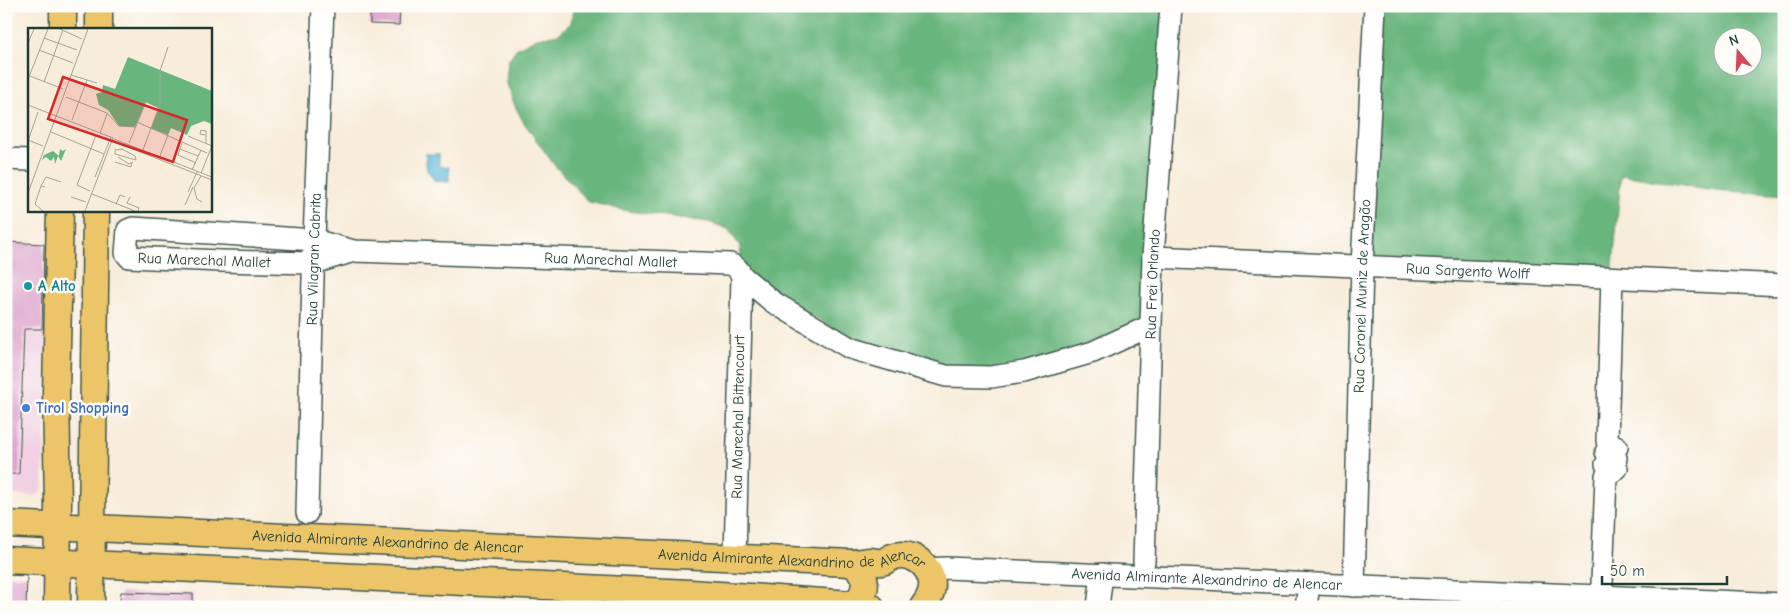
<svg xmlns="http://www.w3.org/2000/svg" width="1790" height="613" font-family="'Comic Neue',sans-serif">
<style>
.built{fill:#f1d0e3}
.forest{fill:#68b57d;stroke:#447958;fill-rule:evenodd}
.water{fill:#5db8da;stroke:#3e7a87}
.building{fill:#dca3cd}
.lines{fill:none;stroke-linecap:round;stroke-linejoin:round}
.minor-casing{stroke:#40574d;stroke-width:24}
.major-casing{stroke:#40574d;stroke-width:29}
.minor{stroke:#fff;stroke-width:21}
.major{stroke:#ecc569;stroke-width:26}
.culture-dot{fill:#0f9aa8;stroke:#fdfcf7;stroke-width:2}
.shop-dot{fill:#3f7fe0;stroke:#fdfcf7;stroke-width:2}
.labels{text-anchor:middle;stroke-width:5;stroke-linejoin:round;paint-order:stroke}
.street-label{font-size:15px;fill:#1f3d34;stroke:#fdfcf7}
.culture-label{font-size:15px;font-weight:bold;fill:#0d838f;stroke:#fdfcf7;text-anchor:start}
.shop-label{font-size:15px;font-weight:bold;fill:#366cbe;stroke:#fdfcf7;text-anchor:start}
.inset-road{fill:none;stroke:#a1a698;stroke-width:1}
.view{fill:#d62828;fill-opacity:0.15;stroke:#d62828;stroke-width:2.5}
.inset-edge{fill:none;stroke:#1f3d34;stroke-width:2.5}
</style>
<rect width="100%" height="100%" fill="#fdfcf7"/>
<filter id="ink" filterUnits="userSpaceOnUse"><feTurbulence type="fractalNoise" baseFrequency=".02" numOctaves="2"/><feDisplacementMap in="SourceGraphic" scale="10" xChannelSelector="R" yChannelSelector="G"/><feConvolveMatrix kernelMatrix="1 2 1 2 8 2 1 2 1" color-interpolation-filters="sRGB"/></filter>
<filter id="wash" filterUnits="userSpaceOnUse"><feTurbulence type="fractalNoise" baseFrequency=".0096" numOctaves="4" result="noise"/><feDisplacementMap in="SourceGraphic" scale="20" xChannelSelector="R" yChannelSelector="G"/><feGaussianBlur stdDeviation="1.12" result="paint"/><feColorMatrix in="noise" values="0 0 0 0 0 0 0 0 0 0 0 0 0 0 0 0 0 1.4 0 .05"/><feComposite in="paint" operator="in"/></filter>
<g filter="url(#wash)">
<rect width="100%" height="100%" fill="#f8ecda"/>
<!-- built -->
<path class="built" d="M6,328L48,330L43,486L40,493L32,496L6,495Z"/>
<!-- forest -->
<path class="forest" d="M573,6H1171L1150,326L1024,372L889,360L742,276L740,246L728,229L709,222L628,211L589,202L555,166L524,123L515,106L506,81L508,61L516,49L537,38L559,34L571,23Z
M1375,6H1784V195L1714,190L1621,175L1612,278L1362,266ZM1722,38H1752V68H1722Z"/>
<!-- water -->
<path class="water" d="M425,154H439V166L449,167V182L435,181L427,170Z"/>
<g id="blocks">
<!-- building -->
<path class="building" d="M370,6H400L399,25L370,24Z
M6,242L44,244L42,329H24L19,474H6Z
M6,575L27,576L26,607H6Z
M121,592L193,594V607H119Z"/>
</g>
</g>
<g filter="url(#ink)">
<use href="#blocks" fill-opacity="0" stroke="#40574d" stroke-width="1"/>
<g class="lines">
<defs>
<g id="minor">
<path d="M6,159L29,160"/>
<path id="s1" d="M354,251L314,263L221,261L129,257L126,253L128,230L133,228L314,240L354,251L730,264C737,267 739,270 742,276L735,557"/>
<path id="s2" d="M1153,257L1784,285"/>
<path d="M742,276L773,302L850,348L946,376L991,377L1024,372L1093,352L1150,326"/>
<path id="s3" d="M307,513L314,240L323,6"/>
<path id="s4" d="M1144,562L1153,257L1171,6"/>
<path id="s5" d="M927,569L946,568L1784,604"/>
<path d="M1602,583L1606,476L1617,468L1606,464L1616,458L1606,452L1617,447L1607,441L1612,278"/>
<path id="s6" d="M1354,586L1362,266L1375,6"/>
<path d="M1098,607L1102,574"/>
<path d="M1306,607L1309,584"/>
</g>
<g id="major">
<path d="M63,29V6"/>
<path d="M99,29V6"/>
<path id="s7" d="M6,524L851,563C857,563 864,561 870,561C874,561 878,563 881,562C885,562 888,559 892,557C907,551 924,560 930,575C935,586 930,598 923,607"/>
<path d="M6,560L690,593L853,604L871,607"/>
<path d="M851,563C868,573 870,592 853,604"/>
<path d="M57,607L58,503L56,394L60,210"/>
<path d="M91,607L96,210"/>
</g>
</defs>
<!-- minor casing -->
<use href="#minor" class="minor-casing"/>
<!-- major casing -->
<use href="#major" class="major-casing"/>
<!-- minor -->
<use href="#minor" class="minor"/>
<!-- major -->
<use href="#major" class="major"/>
</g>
</g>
<!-- markers -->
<circle class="culture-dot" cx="28" cy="286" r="5"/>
<circle class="shop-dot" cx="26" cy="408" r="5"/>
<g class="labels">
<!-- street labels -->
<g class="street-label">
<text dy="5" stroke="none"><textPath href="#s3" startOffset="254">Rua Vilagran Cabrita</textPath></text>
<text transform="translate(204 260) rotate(2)" y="5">Rua Marechal Mallet</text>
<text dy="5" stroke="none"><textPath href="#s1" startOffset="740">Rua Marechal Mallet</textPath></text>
<text dy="5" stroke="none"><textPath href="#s2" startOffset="315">Rua Sargento Wolff</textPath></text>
<text dy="5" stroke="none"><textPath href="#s4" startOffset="278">Rua Frei Orlando</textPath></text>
<text dy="5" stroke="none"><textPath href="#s6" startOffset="290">Rua Coronel Muniz de Aragão</textPath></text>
<text transform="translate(738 417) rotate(-89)" y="5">Rua Marechal Bittencourt</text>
<text dy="5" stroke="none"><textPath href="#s7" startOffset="382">Avenida Almirante Alexandrino de Alencar</textPath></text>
<text dy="5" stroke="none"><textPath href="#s7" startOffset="788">Avenida Almirante Alexandrino de Alencar</textPath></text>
<text dy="5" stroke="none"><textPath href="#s5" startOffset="280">Avenida Almirante Alexandrino de Alencar</textPath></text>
</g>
<!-- culture labels -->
<g class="culture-label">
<text x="38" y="291">A Alto</text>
</g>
<!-- shop labels -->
<g class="shop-label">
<text x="36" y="413">Tirol Shopping</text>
</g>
</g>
<!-- overview -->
<g transform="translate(28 28)">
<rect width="184" height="184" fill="#f8ecda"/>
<path d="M100,29L184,63V96L176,93L163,98L159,107L143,100L140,107L123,100L131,80L118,74L107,99L91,98L80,82L71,77L68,66L74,64L75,57L87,61ZM32,121L35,123L38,121L33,133L30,128L27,136L26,129L23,133L18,129L14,132L16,127L25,123L31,128Z" fill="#68b57d"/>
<path class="inset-road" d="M32,1L54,11M16,10L49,22M0,15L6,1M11,22L45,35M43,47L69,55M2,48L35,61M0,51L20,1M16,54L35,2M38,69L79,85L91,98L107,99M0,77L85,110L57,183M44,92L59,52M109,94L179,125M23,104L76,126M72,105L79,86M177,107L172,106L173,102L178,103V115M160,108L184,118L173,145M86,111L184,149M0,112L15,118M0,113L10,84M84,113L184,152M101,115L118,74L131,80M154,115L150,127L168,135M94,121L107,128L108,132L87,126V122ZM152,121L170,128M115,122L132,76V43L140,19M132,128L140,107M90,129L101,136L105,134M87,134L103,139L104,135M164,142L173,122M173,148L166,160L169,171L174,174M67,149L83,109M13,158L18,149L33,154M62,163L49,157L68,107M160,164L169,144M0,165L60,1M64,166L107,183M43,169L58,174M102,169L99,175L111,180L110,183M88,176L92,167L97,169M157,177L165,159M15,183L7,176L13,158L17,159"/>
<path class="view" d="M35,49L159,92L145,134L20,91Z"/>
<rect width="184" height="184" class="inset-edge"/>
</g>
<!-- margin -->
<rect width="1790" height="613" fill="none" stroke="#fdfcf7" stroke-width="25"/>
<!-- north arrow -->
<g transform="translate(1738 52) rotate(341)"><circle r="24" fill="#fdfcf7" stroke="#a4b0a9"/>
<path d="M0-4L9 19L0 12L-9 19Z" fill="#d1495b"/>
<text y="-8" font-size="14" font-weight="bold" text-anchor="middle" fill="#1f3d34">N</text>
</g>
<!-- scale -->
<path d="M1602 576v8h125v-8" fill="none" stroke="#1f3d34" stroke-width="2.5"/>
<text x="1610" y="576" font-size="15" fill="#1f3d34" stroke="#fdfcf7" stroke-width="4" paint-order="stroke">50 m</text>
</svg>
